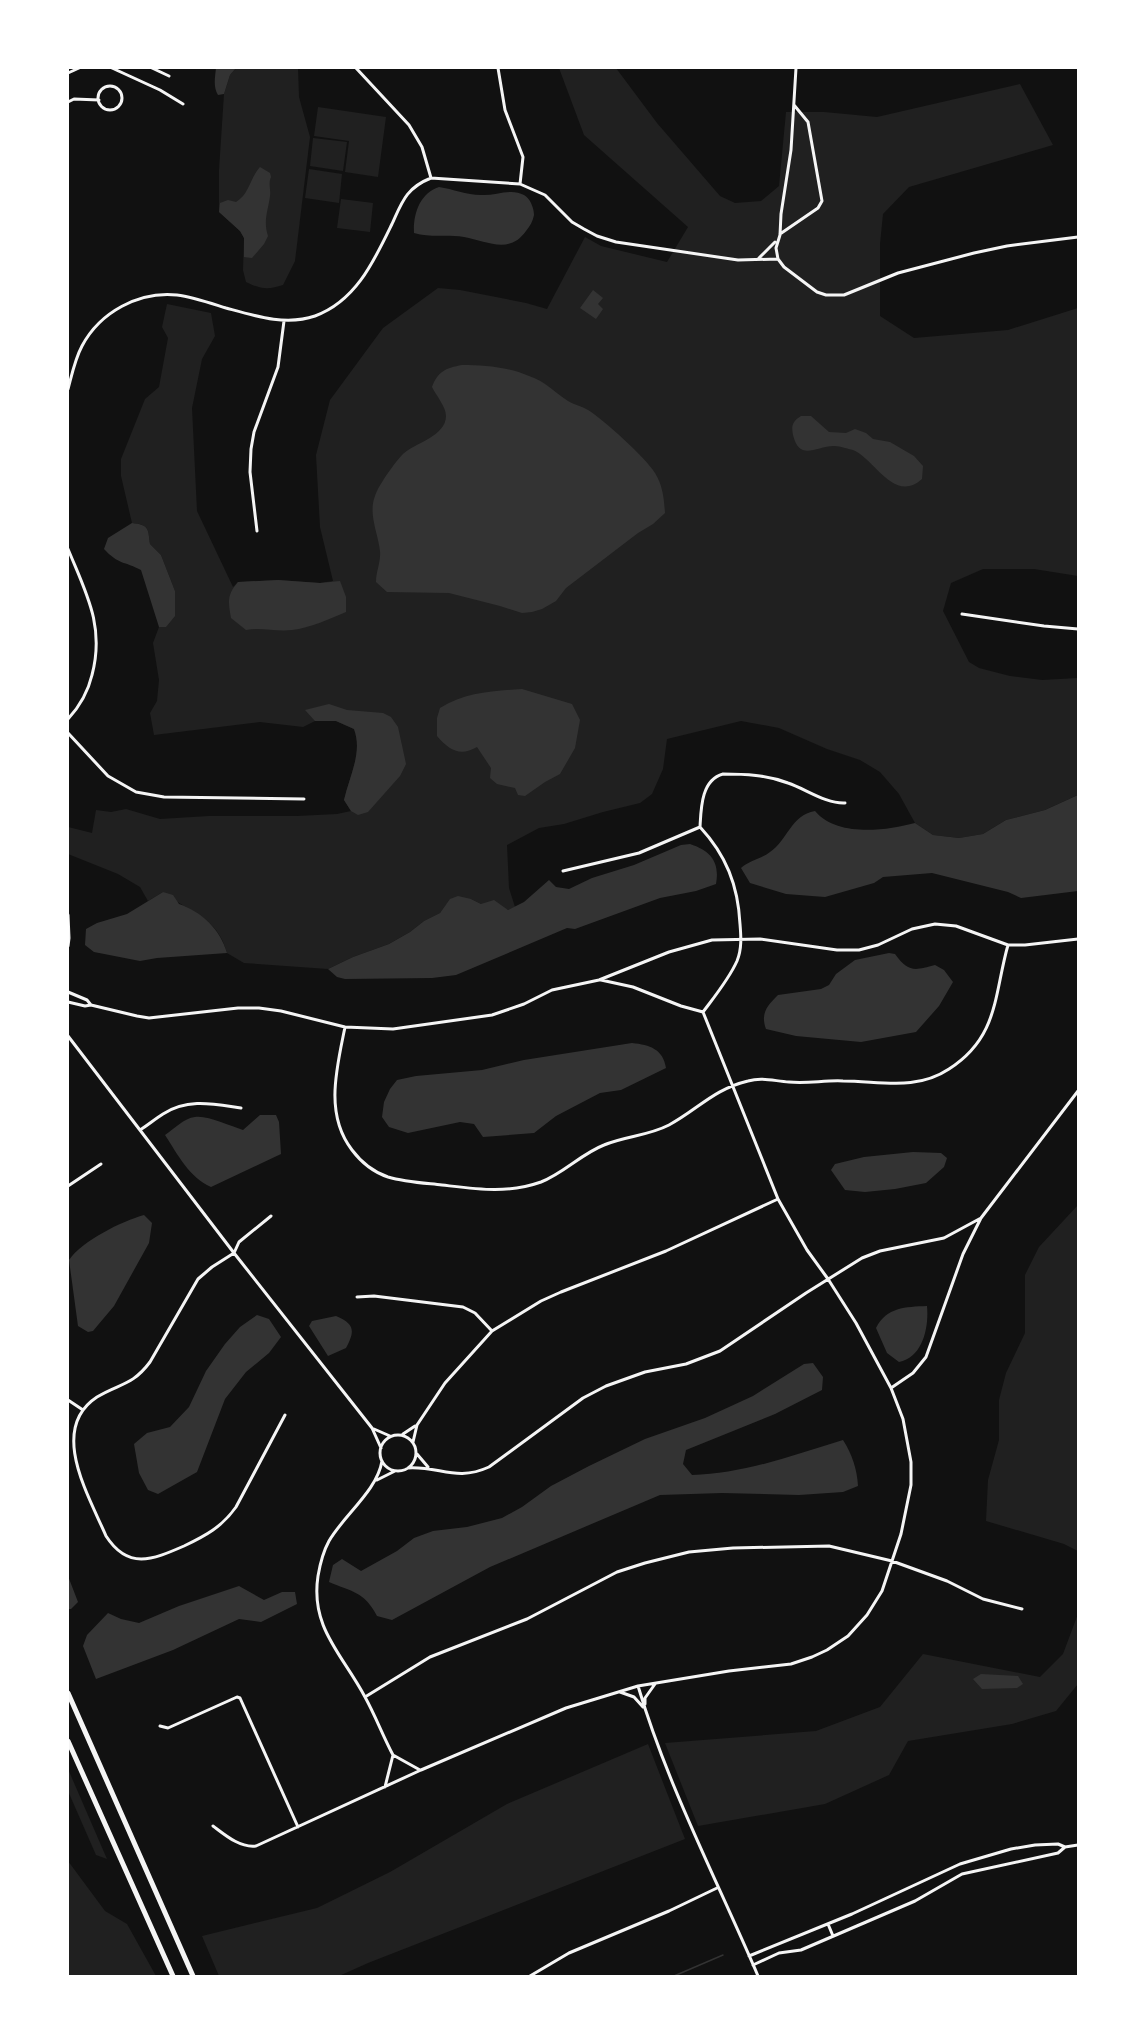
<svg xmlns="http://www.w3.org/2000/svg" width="1146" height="2044" font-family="Commissioner,sans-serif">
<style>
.green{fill:#202020}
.water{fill:#333}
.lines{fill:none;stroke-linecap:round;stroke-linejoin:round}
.stream{stroke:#333;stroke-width:1.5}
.minor{stroke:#f5f5f5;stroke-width:3}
.primary{stroke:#f5f5f5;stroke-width:5}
</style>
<rect width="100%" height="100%" fill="#111"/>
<!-- green -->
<path class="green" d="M236,68H298L299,97L310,137L295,261L283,285C268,290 260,289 246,282L243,270L244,238L240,231L219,212V170L224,94L230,75Z
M559,68H616L657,123L720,196L735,203L761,201L779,186L786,112H824L877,117L1020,84L1053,145L909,187L883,214L880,244V316L914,338L1008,330L1078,308V576L1034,569H983L951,583L943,611L969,662L979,668L1010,676L1042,680L1078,678V795L1045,810L1006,820L983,834L959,838L933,835L915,823L899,794L880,772L860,760L827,749L779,728L741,721L667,739L663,769L652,794L640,803L603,812L564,824L539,828L507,845L509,888L515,907L508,910L481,904L471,899L450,900L440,913L424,921L410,932L389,944L353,957L328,969L244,963L227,953C217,916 190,913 163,892L148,901L140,887L118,874L68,854V827L92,833L96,810L111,812L126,809L160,819L209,816H297L337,814L351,811L344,800C349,777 363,753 354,729L336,721H315L303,727L260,722L154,735L150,713L157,701L159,680L153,643L159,627H166L175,591L161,555L150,544C148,528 149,525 132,523L121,476V459L145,399L159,387L168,338L162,327L167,304L211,313L215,336L202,359L192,408L197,511L233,587L238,582L278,580L320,583L333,581L320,527L316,455L330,400L383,328L438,288L460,290L526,303L547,309L585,237L601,246L667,262L688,227L584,135Z
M318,107L386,117L378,177L345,172L349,141L314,136Z
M313,138L347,142L343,171L310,166Z
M309,169L342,174L339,203L305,198Z
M341,199L373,203L370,232L337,228Z
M1078,1205V1551L1064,1544L986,1521L988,1480L999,1440V1400L1006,1373L1025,1333V1275L1039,1247Z
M1078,1614V1684L1056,1711L1012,1724L908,1741L889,1775L825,1804L698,1826L665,1743L816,1731L880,1707L923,1654L1040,1677L1063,1654Z
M648,1744L685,1839L368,1963L339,1976H219L202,1936L317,1908L390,1872L507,1804Z
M68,1769L107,1859L96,1855L68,1791Z
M68,1861L105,1911L127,1924L156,1976H68Z"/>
<!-- water -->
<path class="water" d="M216,68H236L230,75L224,94L218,95C213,87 215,77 216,68Z
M260,167L270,173L271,177C268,184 271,189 270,196C268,211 263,221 268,236L264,244L252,258L244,257V238L240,231L219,212L220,203L228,200L236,202C249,195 250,178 260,167Z
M439,187C454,189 468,196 484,195C497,195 512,188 524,195C530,198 534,208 534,215C533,221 530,226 526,231C509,255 487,241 464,237C447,234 430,238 414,233C413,214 420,193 439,187Z
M593,290L603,298L598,304L603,309L596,319L580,308Z
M462,365C484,365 508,367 529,376C545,381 554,392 568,401C574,405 582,406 588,410C603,419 647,459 655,473C663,486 664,499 665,513L653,524L638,533L566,588L556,601L542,609L532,612L522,613L500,606L449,593L387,592L376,582C376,571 381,562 380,551C378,533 368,514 375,496C378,486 395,462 403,454C415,443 446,436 446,416C446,407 436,395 432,387C438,371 446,368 462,365Z
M801,416H811L829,432L846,433L855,429L866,433L873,439L890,442L914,456L923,466L922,479C894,504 875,459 853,450C848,449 840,446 835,446C817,445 800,463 793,435C791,425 793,421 801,416Z
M132,523C149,525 148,528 150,544L161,555L175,591V616L166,627H159L141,570C124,561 119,565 104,549L108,538Z
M278,580L320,583L340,581L346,597V612C329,619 310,628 292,630C276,632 262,627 246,630L231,618C228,601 227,595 238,582Z
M522,689L572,704L580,720L575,748L560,774L545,782L525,796L518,795L515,788L497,784L490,778L491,768L477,747C460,757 449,750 437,736V718L440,708C466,692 493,691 522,689Z
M329,704L347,710L383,713L391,717L398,727L406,764L400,776L368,812L358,815L351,811L344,800C349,777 363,753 354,729L336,721H315L305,710Z
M1078,795V891L1021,898L1008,892L932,873L883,877L874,883L825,897L786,894L750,883L741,868C750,860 761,859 770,852C787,841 791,815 815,811C837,837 885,831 915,823L933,835L959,838L983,834L1006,820L1045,810Z
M690,844C711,851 720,862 716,884L696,891L660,898L575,929L567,928L456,975L432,978L345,979L337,977L328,969L353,957L389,944L410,932L424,921L440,913L450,899L458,896L471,899L481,904L494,900L508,910L524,902L549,880L556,887L569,889L592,878L634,865L681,845Z
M163,892L173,895L179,904C202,912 220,929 227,953L157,958L140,961L94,952L85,945L86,929L97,923L127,914Z
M889,953L895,954C908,972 914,971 935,965L944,970L953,982L939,1006L916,1032L861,1042L796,1036L766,1029C760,1013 768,1005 778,995L821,989L829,985L836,974L855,960Z
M632,1043C650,1045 663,1049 666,1068L621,1090L600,1093L556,1116L534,1133L483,1137L474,1124L460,1122L408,1133L389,1127L382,1117L384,1102L390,1089L397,1080L416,1076L482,1070L524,1060Z
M260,1115H276L279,1122L281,1154L211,1187C189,1177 178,1155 165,1135C174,1129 184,1118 195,1117C207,1115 230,1126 243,1130Z
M913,1152L941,1153L947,1158L944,1167L926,1183L895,1189L865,1192L845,1190L831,1170L835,1164L864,1157Z
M144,1215L152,1223L149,1243L114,1306L98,1325L93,1331L88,1332L78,1326L69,1260C82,1241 122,1221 144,1215Z
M927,1306C929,1327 923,1357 899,1362L887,1353L876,1328C887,1307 905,1307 927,1306Z
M257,1315L269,1319L281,1337L269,1353L246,1372L225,1399L197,1472L158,1494L148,1490L139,1473L134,1444L147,1433L170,1427L189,1407L206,1371L225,1344L240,1327Z
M336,1316C355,1324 355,1331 346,1348L328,1356L309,1326L312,1321Z
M813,1363L823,1377L822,1390L775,1414L686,1450L683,1464L692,1475C743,1474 794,1455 843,1440C852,1454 857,1469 858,1486L843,1492L799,1495L722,1493L660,1495L490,1567L392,1620L377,1616C364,1591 352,1592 329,1582L333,1565L342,1559L361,1571L397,1551L414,1538L433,1531L467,1527L502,1518L522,1507L551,1486L589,1466L645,1439L705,1418L753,1396L804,1364Z
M68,1576L78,1602L71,1609H68Z
M239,1586L264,1600L282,1592H295L297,1604L261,1622L239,1619L173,1650L96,1679L83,1646L87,1635L108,1613L121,1619L139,1623L179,1606Z
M981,1674L1018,1676L1023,1684L1017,1688L982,1689L973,1679Z"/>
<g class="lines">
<!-- stream -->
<path class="stream" d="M674,1976L723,1955"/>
<!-- minor -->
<path class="minor" d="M112,68L160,90L183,104
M152,68L169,76
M356,68L409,125L422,147L431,178
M498,68L505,110L523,157L520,184
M796,68L791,150L781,214L780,235L776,248L778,259L784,267L817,292L826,295H844L898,273L974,253L1007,246L1078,237
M68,73L79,68
M98 98a12 12 0 1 1 24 0a12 12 0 1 1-24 0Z
M68,102L74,99L99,100
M780,234L818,208L822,201L808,122L794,105
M759,258L775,242
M68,389C72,374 75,359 82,346C100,312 139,291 177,295C193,297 210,303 226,308C255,316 286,326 315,316C356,301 374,261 392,224C402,202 406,188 431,178L520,184L545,195L572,222L584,229L597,236L616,242L738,260L778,259
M257,531L250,472L251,449L254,432L278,367L284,321
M68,549C86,593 105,626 92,675C88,692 80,706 68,719
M962,614L1044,626L1078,629
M68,733L108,776L136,792L164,797L304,799
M563,871L639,853L700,827
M68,915L69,938L68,946
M601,980L633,987L681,1006L703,1012
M68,992L87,1000L91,1005
M68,1002L85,1006L91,1005L137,1016L149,1018L238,1008H259L281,1011L345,1027L393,1029L492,1015L524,1004L552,990L599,980L669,952L712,940L760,939L837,950H859L878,945L912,929L935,924L956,926L1008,945H1025L1078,939
M345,1027C337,1067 324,1114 352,1150C361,1162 373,1172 388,1177C405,1182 424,1183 442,1185C476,1189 507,1194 541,1182C564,1173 581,1154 604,1145C625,1136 648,1136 669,1125C697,1110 714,1089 748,1081C762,1077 774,1081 789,1082C807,1084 825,1080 843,1081C881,1081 916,1091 949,1069C999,1037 994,994 1008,945
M68,1036L234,1253L372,1428L381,1448
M140,1130C148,1125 155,1119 163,1114C188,1098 213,1104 241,1108
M68,1186L101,1164
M271,1216L239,1242L234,1253L212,1267L198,1279L150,1362C132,1386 120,1383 97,1397C48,1429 89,1496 106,1536C128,1570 152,1560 184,1546C205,1536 222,1527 236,1507L285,1415
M357,1297L374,1296L463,1307L475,1313L492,1331
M891,1388L913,1373L926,1357L963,1254L981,1218L1078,1091
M68,1400L83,1410
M374,1429L390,1436
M403,1434L415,1426
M380 1453a18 18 0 1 1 36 0a18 18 0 1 1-36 0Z
M413,1442L417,1425L445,1383L492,1331L541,1301L561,1292L666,1251L778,1199
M417,1454L428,1467
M382,1461C377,1491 344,1515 329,1541C323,1552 320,1564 318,1576C310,1628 343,1655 365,1697C375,1715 383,1736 393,1755L385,1787
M408,1468C440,1466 456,1482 489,1467L583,1398L606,1386L645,1372L686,1364L720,1351L806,1293L862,1258L880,1251L944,1238L981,1218
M377,1480L395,1471
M638,1686C668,1787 717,1880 758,1976
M620,1692L634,1697L643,1707
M365,1697L430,1657L527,1619L617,1572L645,1563L689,1552L733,1548L829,1546L892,1561L947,1581L983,1599L1022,1609
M645,1704V1698L655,1684
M160,1726L168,1728L237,1697L240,1698L298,1827
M393,1755L420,1770
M213,1826C225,1835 240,1848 256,1846L421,1770L566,1708L638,1686L729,1671L791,1664L812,1657L827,1650L848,1636L867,1615L882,1591L901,1534L911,1485V1462L903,1419L891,1388L856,1323L828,1279L807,1250L778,1199L703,1012C715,996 729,979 737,961C742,949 741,936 740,924C738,885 726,855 700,827C701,809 701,780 723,774C745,774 767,775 788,783C806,789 826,804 845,803
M828,1924L833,1936
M749,1956L852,1914L960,1864L1011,1849L1035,1845L1058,1844L1065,1847L1078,1845
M753,1965L779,1953L801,1950L915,1901L962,1874L1058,1853L1065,1847
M530,1976L569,1953L669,1911L717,1888"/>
<!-- primary -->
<path class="primary" d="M68,1693L193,1976
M68,1741L173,1976"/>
</g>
<!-- border -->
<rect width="1146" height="2044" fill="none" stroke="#ffffff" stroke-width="138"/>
</svg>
